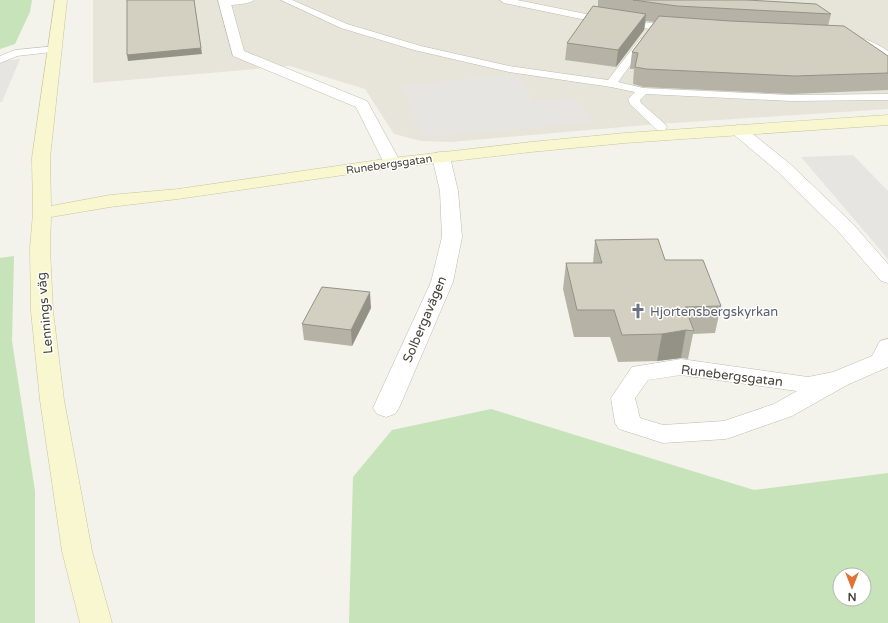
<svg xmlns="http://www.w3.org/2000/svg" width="888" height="623" font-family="'Varela Round',sans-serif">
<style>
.residential{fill:#e7e5da}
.green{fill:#c7e3b9;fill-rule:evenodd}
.parking{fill:#e6e5e2}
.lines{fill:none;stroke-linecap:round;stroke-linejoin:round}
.lane-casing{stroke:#bebcae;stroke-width:1}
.street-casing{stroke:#bebcae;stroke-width:1}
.secondary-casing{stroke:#c7c59c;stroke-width:1}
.lane{fill:#fff;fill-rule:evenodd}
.street{fill:#fff;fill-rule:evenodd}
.secondary{fill:#f9f7d0;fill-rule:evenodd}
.wall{fill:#b6b3a6}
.shaded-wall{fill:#949287}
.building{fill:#d4d0c1;stroke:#949287}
.labels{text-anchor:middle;stroke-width:3;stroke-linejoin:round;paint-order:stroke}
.far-street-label{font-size:11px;fill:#474439;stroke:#fff}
.worship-label{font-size:13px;fill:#5b616d;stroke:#fff;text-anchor:start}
.street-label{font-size:13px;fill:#474439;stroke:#fff}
</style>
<rect width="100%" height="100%" fill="#f3f3eb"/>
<!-- residential -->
<path class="residential" d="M93,0H888V109L658,124L451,142L421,141L394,134L365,89L290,66L93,83Z"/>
<!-- green -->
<path class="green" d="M0,0H32L30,12L15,44L0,49Z
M14,256L12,341L35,491V623H0V258Z
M491,409L754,490L888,473V623H349L353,477L392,430ZM840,575H864V599H840Z"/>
<!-- parking -->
<path class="parking" d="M20,59L2,102H0V61Z
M517,75L534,101L575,98L593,122L423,137L402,85Z
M853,155L888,191V259L801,157Z"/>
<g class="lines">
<defs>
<path id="lane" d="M228,0H254C250,4 225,7 221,3L222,1Z
M281,0H292L347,24L421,46L509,66L608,80L640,39L643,38L648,41L618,82L643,88L791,95L888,94V100L791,101L646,94L640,100L641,103L665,124L667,127L665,130H657L630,104L628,99L635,92L611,87L509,72L414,50L341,28Z
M500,0H517L586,14L672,26L677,29L672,32L586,20L504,3Z
M849,36C864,37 876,43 888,51V59L861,44L846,41L844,39Z
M56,46L61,49L60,51L17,56L0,63V56L15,50Z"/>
<path id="street" d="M218,0H230L244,51L367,101L401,163L398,167L392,168L386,167L356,107L233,56Z
M738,125L744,127L789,163L852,223L888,264V283L881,281L838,231L777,171L732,133L730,130L732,127Z
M441,152L447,153L450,157L458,191L462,237L453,282L399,408L395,414L386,417L377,414L373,408L431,282L442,237L440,191L432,157L435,153Z
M888,339V367L847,385L792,416L735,436L726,439L663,443L619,429L615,423L611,398L632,367L681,359L808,377L833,372L872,356L880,341ZM681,375L797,391L774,404L724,421L663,425L640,418L635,398L648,380Z"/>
<path id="secondary" d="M55,0H67L50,158L51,206L110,195L178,189L392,158L531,142L625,133L888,115V125L625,143L531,152L392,168L178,199L110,207L51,217L50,248L53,311L64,400L92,551L112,623H80L62,551L40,400L31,311L30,248L33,213L32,158Z"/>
</defs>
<!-- lane casing -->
<use href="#lane" class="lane-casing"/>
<!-- street casing -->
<use href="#street" class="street-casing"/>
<!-- secondary casing -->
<use href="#secondary" class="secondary-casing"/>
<!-- lane -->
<use href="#lane" class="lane"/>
<!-- street -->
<use href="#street" class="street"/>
<!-- secondary -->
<use href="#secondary" class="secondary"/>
</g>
<!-- wall -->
<path class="wall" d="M598,0H747L831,14L828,26L888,56V90L791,94L643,87L633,84L634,69H630L632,52L654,22L646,21L644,30L616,67L565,60L567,43L598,7Z
M595,240L665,260L721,306L715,333L693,334L688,359L681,358L657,361L618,362L610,337H574L563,289L566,263H593Z
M371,308L352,346L304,340L302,324Z"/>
<!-- shaded-wall -->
<path class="shaded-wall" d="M194,0L202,54L128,61L127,55Z
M646,14L644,30L616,67L618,50Z
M370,292L371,308L352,346L351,330Z
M686,330L681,358L657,361L662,334Z"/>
<!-- building -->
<path class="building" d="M127,0H194L201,48L127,55Z
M633,0H747L816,4L831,14L677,6Z
M593,6L646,14L618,50L567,43Z
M659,16L730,21L844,26L888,56V73L795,76L646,69L635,67L638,53L632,52Z
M658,239L665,260H703L721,306L685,307L694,331L686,330L662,334L622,335L614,310H577L566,263H602L595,240Z
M322,287L370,292L351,330L302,324Z"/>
<!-- icons -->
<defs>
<symbol id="church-bare" viewBox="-9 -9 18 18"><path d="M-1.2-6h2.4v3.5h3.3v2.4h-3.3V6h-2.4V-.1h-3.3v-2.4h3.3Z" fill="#6b7280" stroke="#fff" stroke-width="2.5" paint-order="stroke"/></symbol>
</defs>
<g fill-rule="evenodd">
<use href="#church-bare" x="627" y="300" width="22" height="22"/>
</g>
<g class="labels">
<!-- far-street labels -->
<g class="far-street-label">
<text transform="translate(389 164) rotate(-8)" y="4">Runebergsgatan</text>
</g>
<!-- worship labels -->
<g class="worship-label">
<text x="650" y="316">Hjortensbergskyrkan</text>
</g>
<!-- street labels -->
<g class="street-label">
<text transform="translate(44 313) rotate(-95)" y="5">Lennings väg</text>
<text transform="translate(424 319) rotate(-67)" y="5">Solbergavägen</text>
<text transform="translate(732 375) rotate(7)" y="5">Runebergsgatan</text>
</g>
</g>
<!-- north arrow -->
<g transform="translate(852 587) rotate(180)"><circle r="19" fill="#ffffff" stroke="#b5b4b0"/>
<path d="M0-3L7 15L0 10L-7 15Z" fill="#e17334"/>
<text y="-6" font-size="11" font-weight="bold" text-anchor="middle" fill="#474439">N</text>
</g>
</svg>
